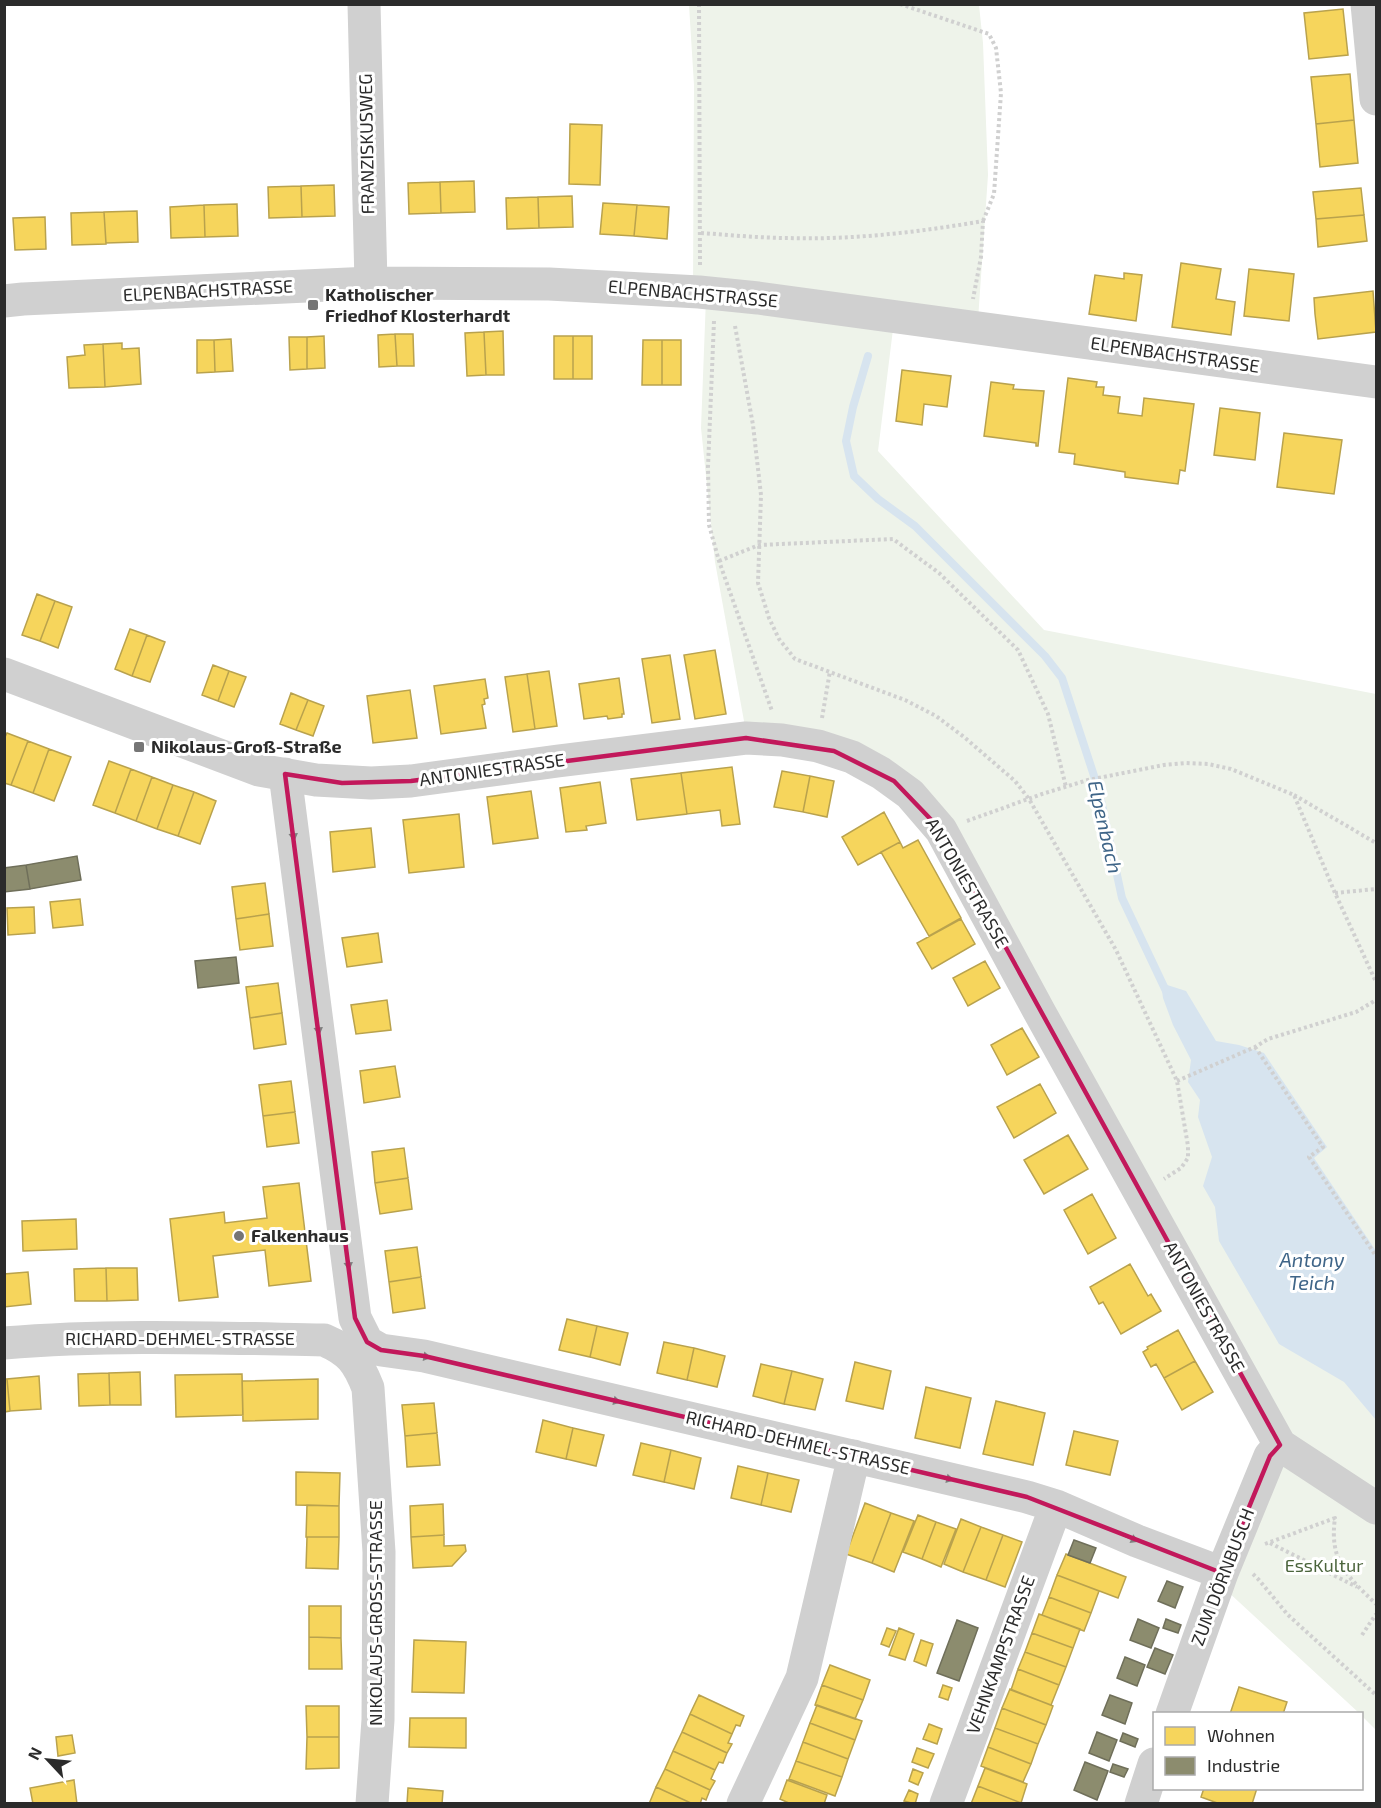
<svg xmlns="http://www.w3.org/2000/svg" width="1381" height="1808" font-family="'Exo 2',sans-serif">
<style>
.green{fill:#eef3ea}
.water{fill:#d7e4ef}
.homes{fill:#f6d55c;stroke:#b9a24d;stroke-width:1.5}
.industry{fill:#8c8c6e;stroke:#6f6f5a;stroke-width:1.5}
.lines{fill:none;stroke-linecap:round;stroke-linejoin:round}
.stream{stroke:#d7e4ef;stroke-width:8}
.path{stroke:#d0d0d0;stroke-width:4;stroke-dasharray:3 3;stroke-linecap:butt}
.minor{stroke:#d0d0d0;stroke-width:33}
.oneway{fill:#7e7e7e}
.marked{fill:none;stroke:#c2185b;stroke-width:4.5;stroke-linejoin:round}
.poi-dot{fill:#757575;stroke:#fff;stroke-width:2}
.labels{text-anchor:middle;stroke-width:6;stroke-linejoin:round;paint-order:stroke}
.street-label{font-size:18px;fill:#2b2b2b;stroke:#fff}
.poi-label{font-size:18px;font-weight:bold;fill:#2b2b2b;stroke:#fff;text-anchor:start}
.park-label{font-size:18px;fill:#4b643c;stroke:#fff}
.water-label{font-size:20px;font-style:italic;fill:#3f6588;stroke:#fff}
</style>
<rect width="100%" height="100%" fill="#fff"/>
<!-- green -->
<path class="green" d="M689,5H979L983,43L988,175L978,320L693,288L694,85Z
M706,298L894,321L878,451L1044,630L1376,694V1730L1362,1716V1714L1359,1713L1226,1590L1287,1437L911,788L746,732L715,562L701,428Z"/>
<!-- water -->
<path class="water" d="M1161,983L1186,991L1216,1041L1239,1045L1264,1053L1327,1147L1314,1158L1376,1251V1420L1344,1382L1279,1344L1219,1241L1215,1207L1203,1186L1212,1157L1198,1117L1200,1100L1188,1082L1191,1060L1173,1025L1163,998Z"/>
<!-- homes -->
<path class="homes" d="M1343,9L1348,55L1309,59L1304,13Z
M1350,74L1354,120L1316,124L1311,77Z
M1354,120L1358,163L1320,167L1316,124Z
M570,124L602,125L600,185L569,184Z
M474,181L475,212L441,213L440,182Z
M440,182L441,213L409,214L408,183Z
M334,185L335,216L302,217L301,186Z
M301,186L302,217L269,218L268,187Z
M1361,188L1364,215L1316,219L1313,192Z
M572,196L573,227L539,228L538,197Z
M538,197L539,228L507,229L506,198Z
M603,203L637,205L634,236L600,234Z
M237,204L238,236L205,237L204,205Z
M204,205L205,237L171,238L170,207Z
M637,205L669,207L667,239L634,236Z
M137,211L138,242L106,243L104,212Z
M104,212L106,244L72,245L71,213Z
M1364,215L1367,241L1318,247L1316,219Z
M45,217L46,249L15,250L13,218Z
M1181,263L1221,269L1216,299L1235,302L1231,335L1172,327Z
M1249,269L1294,274L1289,321L1244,316Z
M1124,273L1142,275L1136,321L1089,314L1095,275L1124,279Z
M1373,291L1376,332L1318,339L1315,314L1314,298Z
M503,331L504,375H486L484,332Z
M484,332L486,375L467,376L465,333Z
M395,334H413L414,366H397Z
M395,334L397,366L379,367L378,335Z
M324,336L325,368L307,369V337Z
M554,336H573V379H554Z
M573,336H592V379H573Z
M289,337H307V369L290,370Z
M231,339L233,371L215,372L214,340Z
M197,340H214L215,372L197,373Z
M643,340H662V385H642Z
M662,340H681V385H662Z
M122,343V349L139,348L141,384L105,387L103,344Z
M103,344L105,387L69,388L67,357L85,355L84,345Z
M902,370L951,376L947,407L924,404L922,425L896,421Z
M1068,378L1097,382L1096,387H1104L1103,395L1120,397L1118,413L1142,416L1144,398L1194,404L1185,471L1180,470L1178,484L1125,477V472L1074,464L1075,454L1059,452Z
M991,382L1014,385L1013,389L1044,391L1038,446H1036V443L984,436Z
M1220,408L1260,413L1255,460L1214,455Z
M1284,433L1342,440L1334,494L1277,487Z
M37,594L55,601L40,641L22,635Z
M55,601L72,607L58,648L40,641Z
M130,629L147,635L132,676L115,669Z
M147,635L165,642L150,682L132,676Z
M715,650L726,714L695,719L684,655Z
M670,655L680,719L652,723L642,659Z
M213,665L229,671L218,701L202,695Z
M229,671L246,677L234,707L218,701Z
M549,671L557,726L535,729L527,674Z
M527,674L535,729L513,732L505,677Z
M619,678L624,714H622V717L608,719L607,716L584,719L579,684Z
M485,679L488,698L484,699L485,704L482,705L486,728L441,734L434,686Z
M410,690L417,738L373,743L367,696Z
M291,693L308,700L296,730L280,724Z
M308,700L324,706L313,736L296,730Z
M7,733L28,741L11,785L4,783V739Z
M28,741L49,749L33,793L11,785Z
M49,749L71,757L54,801L33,793Z
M109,761L131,769L115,813L93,805Z
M732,767L740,824L722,826L720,810L687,814L681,773Z
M131,769L152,777L136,821L115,813Z
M782,771L810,776L803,812L774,807Z
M681,773L687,814L637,820L631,779Z
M810,776L834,781L827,817L803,812Z
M152,777L173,785L157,829L136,821Z
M600,782L606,823L586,826L587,830L566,832L560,788Z
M173,785L194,792L178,836L157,829Z
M531,791L538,838L493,844L487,797Z
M194,792L216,801L200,844L178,836Z
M884,812L900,842L858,865L842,837Z
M459,814L464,867L409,873L403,820Z
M371,828L375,867L333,872L330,832Z
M918,840L961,918L929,936L881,852L900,842L903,848Z
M265,883L269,914L236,919L232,887Z
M80,899L83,925L53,928L50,902Z
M34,907L35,933L8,935L7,908Z
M269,914L273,946L240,950L236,919Z
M961,919L975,944L932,969L917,943Z
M378,933L382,962L347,967L342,938Z
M985,961L1000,988L968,1006L953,978Z
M278,983L282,1013L250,1018L246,987Z
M387,1000L391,1030L356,1034L351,1005Z
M282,1013L286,1044L254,1049L250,1018Z
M1022,1028L1039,1057L1007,1075L991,1045Z
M395,1066L400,1097L364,1103L360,1071Z
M291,1081L295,1112L263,1116L259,1085Z
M1040,1084L1056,1113L1014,1138L997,1107Z
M295,1112L299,1143L267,1147L263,1116Z
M1068,1135L1088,1169L1044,1194L1024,1160Z
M404,1148L408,1178L375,1183L372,1152Z
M408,1178L412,1209L380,1214L375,1183Z
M299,1183L311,1281L269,1286L265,1250L213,1256L218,1297L179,1301L170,1219L224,1212L225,1223L267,1218L263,1187Z
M1092,1194L1116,1238L1088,1254L1064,1210Z
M76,1219L77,1249L23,1251L22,1221Z
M417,1247L421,1277L389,1282L385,1251Z
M1130,1264L1148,1296L1151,1294L1161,1311L1121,1334L1103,1302L1099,1304L1090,1287Z
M106,1268H137L138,1300L107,1301Z
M106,1268L107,1301H75L74,1269Z
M28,1272L31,1304L4,1307V1274Z
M421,1277L425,1308L393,1313L389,1282Z
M567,1319L597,1326L590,1357L559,1350Z
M597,1326L628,1333L620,1365L590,1357Z
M1178,1330L1195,1361L1164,1378L1156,1364L1151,1367L1143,1352L1148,1349L1147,1347Z
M664,1342L694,1348L687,1380L657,1373Z
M694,1348L725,1356L717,1387L687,1380Z
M1195,1361L1213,1392L1182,1410L1164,1378Z
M855,1362L891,1371L883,1409L846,1401Z
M761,1364L792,1371L784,1404L753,1396Z
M792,1371L823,1379L815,1410L784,1404Z
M140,1372L141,1405H110L109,1373Z
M109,1373L110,1405L79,1406L78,1374Z
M242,1374L243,1415L176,1417L175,1375Z
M39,1376L41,1409L10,1411L7,1379Z
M4,1379H7L10,1411L4,1412Z
M318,1379V1419L243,1421L242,1381Z
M926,1387L971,1398L960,1448L915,1438Z
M996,1401L1045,1413L1033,1465L983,1454Z
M434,1403L437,1433L405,1436L402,1405Z
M543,1420L573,1428L566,1459L536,1452Z
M573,1428L604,1435L596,1466L566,1459Z
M1074,1431L1118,1441L1110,1475L1066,1465Z
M437,1433L440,1465L407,1467L405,1436Z
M641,1443L671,1450L664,1482L633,1475Z
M671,1450L701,1458L694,1489L664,1482Z
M738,1466L768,1473L761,1505L731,1498Z
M296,1472L340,1473L339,1506L296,1505Z
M768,1473L799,1480L791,1512L761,1505Z
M865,1503L891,1513L872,1563L846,1554Z
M443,1504L444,1535L411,1537L410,1506Z
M307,1505L339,1506V1537H306Z
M891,1513L914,1521L894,1572L872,1563Z
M918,1515L936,1522L922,1559L903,1552Z
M961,1519L981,1527L963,1572L944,1564Z
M936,1522L956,1529L941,1567L922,1559Z
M981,1527L1003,1535L986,1580L963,1572Z
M444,1535V1546L465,1545L466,1551L452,1566L413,1568L411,1537Z
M1003,1535L1022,1542L1005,1587L986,1580Z
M307,1537H339L338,1569L306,1568Z
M1066,1554L1126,1577L1118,1598L1057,1575Z
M1057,1575L1099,1591L1091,1613L1049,1597Z
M1049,1597L1091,1613L1084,1631L1042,1615Z
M309,1606H341V1638L309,1637Z
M1039,1614L1080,1629L1073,1648L1032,1633Z
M887,1628L896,1631L889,1647L881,1644Z
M899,1628L914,1634L905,1660L889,1655Z
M1032,1633L1073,1648L1066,1667L1025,1652Z
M309,1637L341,1638L342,1669H309Z
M414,1640L466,1642L464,1693L412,1692Z
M921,1640L933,1644L926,1666L914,1661Z
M1025,1652L1066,1667L1059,1685L1018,1669Z
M830,1665L870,1680L863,1700L822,1685Z
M1018,1669L1059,1685L1051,1705L1011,1690Z
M822,1685L863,1700L855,1719L815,1705Z
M943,1685L952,1688L948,1700L939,1697Z
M1239,1687L1287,1702L1283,1714H1230Z
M1010,1689L1053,1706L1046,1725L1002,1708Z
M699,1695L744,1716L740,1726L736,1725L732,1734L690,1714Z
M817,1705L862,1721L855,1740L810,1723Z
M306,1706H339V1737H307Z
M1002,1708L1046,1725L1038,1744L995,1728Z
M690,1714L732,1734L728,1743L732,1744L727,1753L682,1732Z
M410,1718H466V1748L409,1747Z
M810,1723L855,1740L848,1759L803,1742Z
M929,1724L942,1729L937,1744L923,1739Z
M995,1728L1038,1744L1031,1764L988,1747Z
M682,1732L727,1753L723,1763L719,1762L715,1770L673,1751Z
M72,1735L75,1753L58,1756L56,1737Z
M307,1737H339V1768L306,1769Z
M803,1742L848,1759L842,1777L796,1761Z
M988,1747L1031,1764L1023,1782L981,1766Z
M917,1748L934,1754L928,1768L912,1762Z
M673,1751L715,1770L711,1779L715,1781L710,1790L665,1769Z
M796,1761L842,1777L835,1796L789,1779Z
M985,1768L1027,1784L1021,1803L978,1786Z
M665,1769L710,1790L706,1800L702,1798L700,1804H693L656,1787Z
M913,1769L923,1773L918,1785L909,1781Z
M74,1780L77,1804H33L30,1788Z
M787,1780L827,1795L824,1804H791L780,1799Z
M978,1786L1021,1803L971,1804Z
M656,1787L693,1804H649Z
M408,1788L443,1791L442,1804H407Z
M1204,1788H1257L1252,1804H1220L1201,1797Z
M909,1790L918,1794L915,1804L904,1801Z"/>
<!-- industry -->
<path class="industry" d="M77,856L81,880L30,889L26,865Z
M26,865L30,889L4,892V868Z
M236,957L239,983L198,988L195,961Z
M1074,1540L1096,1548L1090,1563L1068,1555Z
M1167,1581L1183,1587L1175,1608L1158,1601Z
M1138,1619L1159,1628L1151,1648L1130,1640Z
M1166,1619L1181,1625L1178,1633L1163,1628Z
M957,1620L978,1628L959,1681L937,1673Z
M1155,1648L1173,1655L1165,1674L1147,1667Z
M1125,1657L1145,1665L1137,1686L1117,1678Z
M1110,1695L1132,1703L1125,1724L1102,1715Z
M1097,1732L1117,1740L1109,1761L1089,1753Z
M1123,1733L1138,1739L1135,1747L1120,1741Z
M1085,1762L1108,1771L1097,1800L1074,1790Z
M1113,1764L1128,1769L1124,1777L1110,1772Z"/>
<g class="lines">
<!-- stream -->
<path class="stream" d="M868,356L853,407L846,441L854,476L878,499L915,526L1045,656L1062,678L1099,791L1122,898L1166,991"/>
<!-- path -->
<path class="path" d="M699,4L700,265
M900,4L989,34L996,48L1001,93L994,194L983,221
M701,233C730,235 760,238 789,238C853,240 920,232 983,221L981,257L973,299
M714,321L708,467L709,525L719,561L772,711
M735,326L753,425L761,495L758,583L769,618L779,639L795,659L905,700L936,716L964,737L1015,781L1029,799L1116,950L1177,1081L1188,1146V1158L1181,1168L1164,1179
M719,561L759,545L893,539L939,573L1018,650L1048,714L1066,787
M822,718L830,671
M1294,795L1376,843
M967,821L1042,794L1088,780L1164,765L1186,763L1208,764L1231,769L1294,795L1335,893L1376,982
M1335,893L1376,889
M1255,1047L1323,1147L1309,1157L1376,1256
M1177,1081L1255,1047L1268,1039L1356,1012L1376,1000
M1270,1543L1357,1587
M1265,1544L1335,1518C1329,1561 1347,1576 1376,1604
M1253,1574L1259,1580L1288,1615L1376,1695
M1362,1635L1376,1614"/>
<!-- minor -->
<path class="minor" d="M364,4L371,283
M1367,4L1376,99
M4,301L23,299L371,283L549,284L699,292L758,298L1376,382
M4,674L259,770L316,780L371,783L411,781L558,761L746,738L782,740L818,746L852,757L881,773L910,794L941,830L1040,1013L1280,1445L1376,1508
M285,774L355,1318L367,1342L381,1350L424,1356L1027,1497L1056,1506L1137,1541L1222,1573
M4,1343C111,1334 217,1338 324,1340C350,1351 358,1362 368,1388L379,1552L378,1720L372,1804
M1172,1714L1222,1573L1270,1456L1280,1445
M743,1804L802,1678L854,1456
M946,1804L1056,1506
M1141,1804L1154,1764"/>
</g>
<!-- one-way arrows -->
<defs><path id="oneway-solid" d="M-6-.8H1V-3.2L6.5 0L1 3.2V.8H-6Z" transform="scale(1.5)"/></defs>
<g class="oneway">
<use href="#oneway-solid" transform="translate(293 832) rotate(83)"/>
<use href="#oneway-solid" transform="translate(318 1026) rotate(83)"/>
<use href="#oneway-solid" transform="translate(348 1261) rotate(83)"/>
<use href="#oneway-solid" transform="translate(422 1356) rotate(10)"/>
<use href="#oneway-solid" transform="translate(612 1400) rotate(13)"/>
<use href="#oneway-solid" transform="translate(945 1478) rotate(13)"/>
<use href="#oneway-solid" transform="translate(1130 1538) rotate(23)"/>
</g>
<!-- marked area -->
<path class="marked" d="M746,738L834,751L894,781L941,830L1280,1445L1270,1456L1222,1573L1027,1497L424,1356L381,1350L367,1342L355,1318L285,774L342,783L411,781Z"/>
<!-- markers -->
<g class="poi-dot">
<rect x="307" y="299" width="12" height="12" rx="3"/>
<rect x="133" y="741" width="12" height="12" rx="3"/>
<circle cx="239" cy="1236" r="6"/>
</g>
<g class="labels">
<!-- street labels -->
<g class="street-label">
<text transform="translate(367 144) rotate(-91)" y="6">FRANZISKUSWEG</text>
<text transform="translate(208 291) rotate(-3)" y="6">ELPENBACHSTRASSE</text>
<text transform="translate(693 294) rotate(5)" y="6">ELPENBACHSTRASSE</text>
<text transform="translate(1175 355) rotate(8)" y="6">ELPENBACHSTRASSE</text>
<text transform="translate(492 770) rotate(-8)" y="6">ANTONIESTRASSE</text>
<text transform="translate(967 883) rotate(60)" y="6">ANTONIESTRASSE</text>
<text transform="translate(1204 1307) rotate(61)" y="6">ANTONIESTRASSE</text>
<text x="180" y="1345">RICHARD-DEHMEL-STRASSE</text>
<text transform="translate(798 1443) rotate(13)" y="6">RICHARD-DEHMEL-STRASSE</text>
<text transform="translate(1223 1577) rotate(-69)" y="6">ZUM DÖRNBUSCH</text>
<text transform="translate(376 1613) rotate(-90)" y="6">NIKOLAUS-GROSS-STRASSE</text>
<text transform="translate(1001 1655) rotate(-70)" y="6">VEHNKAMPSTRASSE</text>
</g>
<!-- poi labels -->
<g class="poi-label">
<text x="325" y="301">Katholischer<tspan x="325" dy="21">Friedhof Klosterhardt</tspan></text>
<text x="151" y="753">Nikolaus-Groß-Straße</text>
<text x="251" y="1242">Falkenhaus</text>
</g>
<!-- park labels -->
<g class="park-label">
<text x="1324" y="1572">EssKultur</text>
</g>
<!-- water labels -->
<g class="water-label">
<text transform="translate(1105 827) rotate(77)" y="7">Elpenbach</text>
<text x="1312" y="1267">Antony<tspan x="1312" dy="23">Teich</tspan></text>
</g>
</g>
<!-- border -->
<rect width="1381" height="1808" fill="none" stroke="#2b2b2b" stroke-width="12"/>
<!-- legend -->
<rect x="1153" y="1712" width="210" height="78" fill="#ffffff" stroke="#aaaaaa" stroke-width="1.5"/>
<rect x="1165" y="1727" width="30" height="18" fill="#f6d55c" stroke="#aaaaaa" stroke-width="1.5"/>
<text x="1207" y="1742" font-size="18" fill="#2b2b2b">Wohnen</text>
<rect x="1165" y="1757" width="30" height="18" fill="#8c8c6e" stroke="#aaaaaa" stroke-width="1.5"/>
<text x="1207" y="1772" font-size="18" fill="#2b2b2b">Industrie</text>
<!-- north arrow -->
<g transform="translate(48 1760) rotate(296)" stroke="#ffffff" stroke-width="4.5" paint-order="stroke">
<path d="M0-4.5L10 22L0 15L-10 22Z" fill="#2b2b2b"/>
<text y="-9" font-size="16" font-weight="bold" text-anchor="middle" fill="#2b2b2b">N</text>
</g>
</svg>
